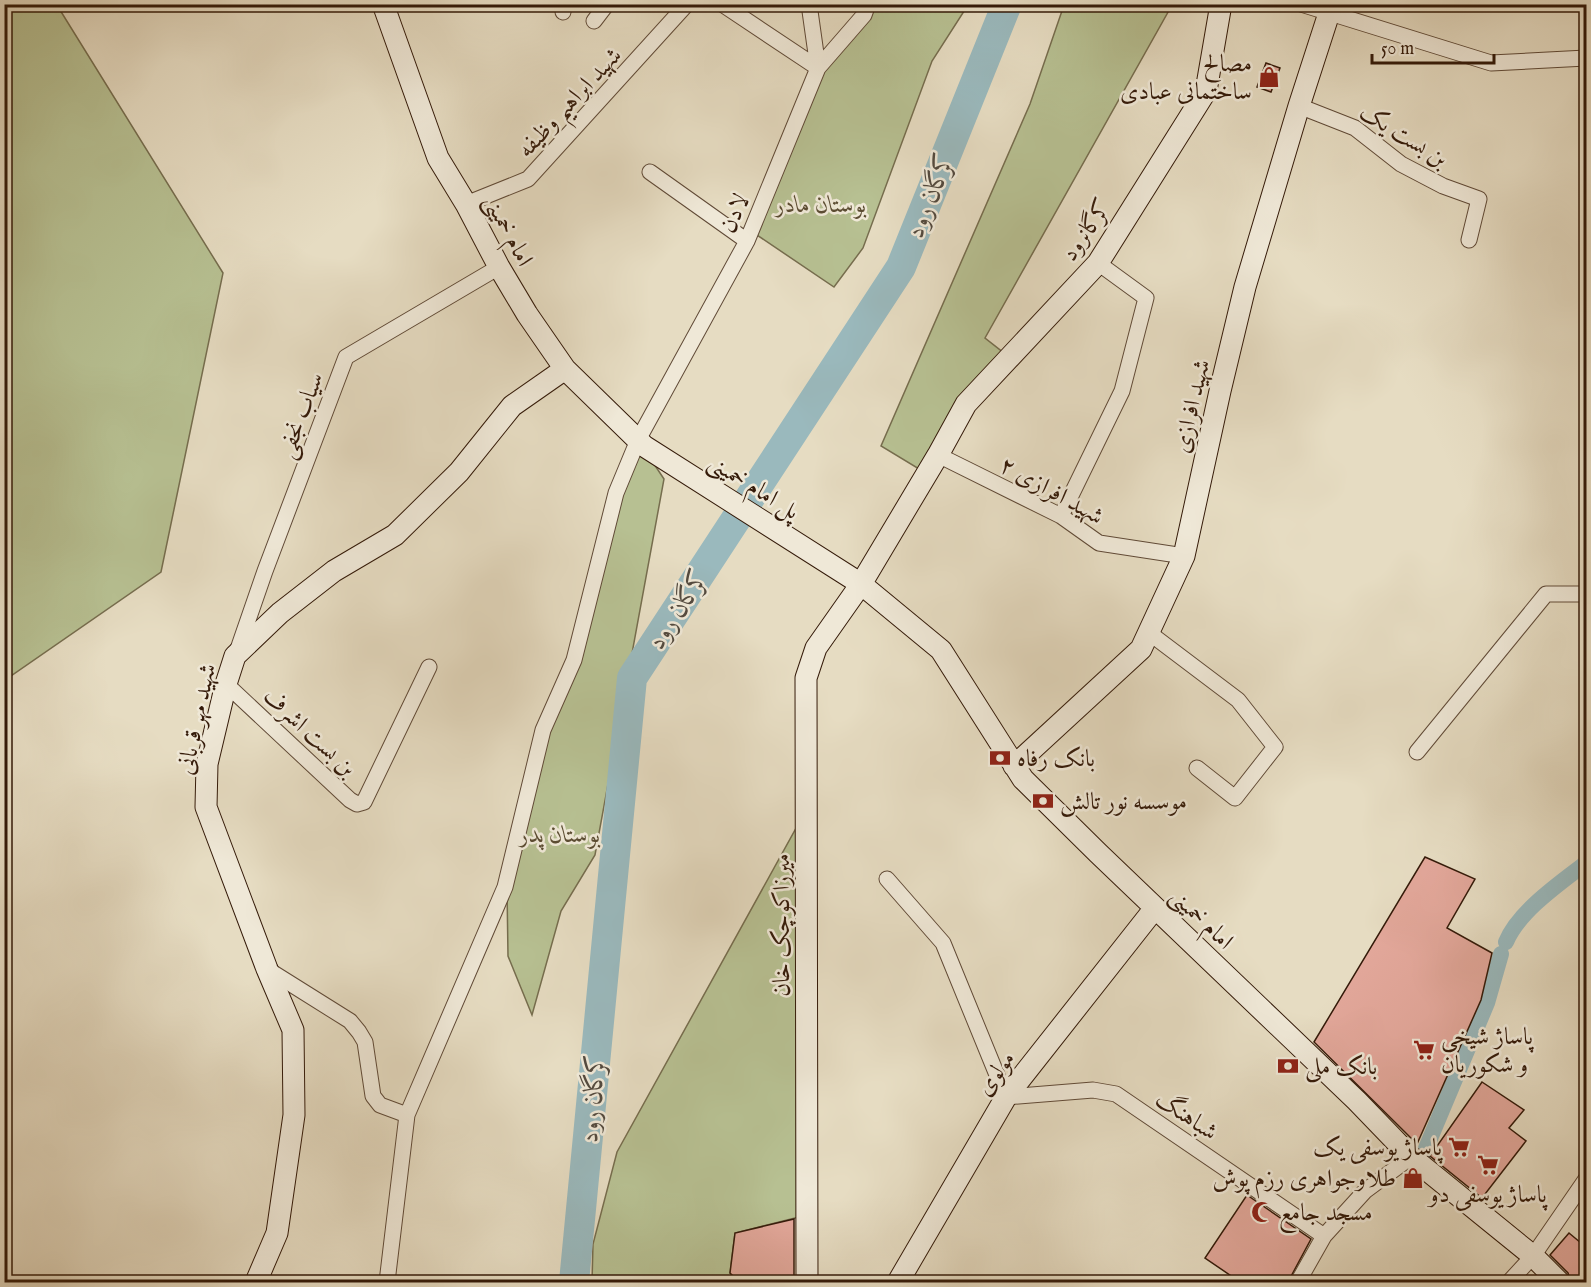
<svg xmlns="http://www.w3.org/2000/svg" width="1591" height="1287" font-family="'IM FELL English',Amiri,serif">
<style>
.green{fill:#b7c092;stroke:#766d4e;stroke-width:1.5}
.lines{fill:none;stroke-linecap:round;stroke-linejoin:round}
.canal{stroke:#9ab9bd;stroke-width:16}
.river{stroke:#9ab9bd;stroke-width:30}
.building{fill:#e2a79a;stroke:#341a09;stroke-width:1.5}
.street-casing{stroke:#604a37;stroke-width:17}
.secondary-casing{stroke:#341a09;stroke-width:23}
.street{stroke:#efe8d7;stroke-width:15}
.secondary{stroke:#efe8d7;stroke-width:21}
.labels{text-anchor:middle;stroke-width:5;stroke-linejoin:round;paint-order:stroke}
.poi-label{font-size:24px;fill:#341a09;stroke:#efe8d7;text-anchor:start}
.street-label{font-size:24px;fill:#341a09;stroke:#efe8d7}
.park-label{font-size:24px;font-style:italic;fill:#5b4c32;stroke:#efe8d7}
.water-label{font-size:26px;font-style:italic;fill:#534a3f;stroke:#efe8d7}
</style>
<rect width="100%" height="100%" fill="#e6dcc2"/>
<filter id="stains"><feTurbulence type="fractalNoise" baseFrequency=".00333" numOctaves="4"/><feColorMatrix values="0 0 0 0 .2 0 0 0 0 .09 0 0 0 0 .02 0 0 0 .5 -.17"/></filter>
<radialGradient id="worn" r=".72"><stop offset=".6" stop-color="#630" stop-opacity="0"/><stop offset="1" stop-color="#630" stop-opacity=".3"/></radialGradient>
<!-- green -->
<path class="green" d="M30,5L60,10L223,273L161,572L5,680L4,5Z
M868,5H968L932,61L863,248L834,287L751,231L818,68Z
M1064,5H1172L985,338L1009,357L924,472L881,446L1030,104Z
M638,440L664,479L595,855L561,911L532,1015L508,956L507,888L544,730Z
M805,812L807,1215L735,1233L730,1273L739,1282H592L593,1244L617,1152Z"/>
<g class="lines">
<!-- canal -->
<path class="canal" d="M1506,942C1519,911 1560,883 1586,863
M1424,1153L1487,1003L1501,954"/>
<!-- river -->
<path class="river" d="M574,1282L632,678L901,267L1007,4"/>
</g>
<!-- building -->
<path class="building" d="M1266,63L1280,68L1271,92L1257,87Z
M1425,857L1475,879L1447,928L1492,953L1481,1000L1417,1144L1314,1042Z
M1482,1082L1524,1110L1509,1128L1526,1141L1482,1198L1430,1156Z
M1247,1195L1311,1239L1288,1282H1240L1205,1258Z
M794,1219V1282H739L730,1273L735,1233Z
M1569,1233L1587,1248V1282H1571L1568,1273L1550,1255Z"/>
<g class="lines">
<defs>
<path id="street" d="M722,4L818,68
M809,4L818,68
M1301,4L1491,63L1586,58
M563,12L564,4
M594,21L607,4
M1299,106L1355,128L1401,164L1443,186L1479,199L1469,240
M650,172L747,241
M466,204L528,179L687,4
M938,455L1061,516L1099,543L1184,556
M1061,516L1122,391L1146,298L1098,263
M1148,632L1238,700L1275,747L1235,798L1197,768
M237,652L265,571L346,357L499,267
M226,684L350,800L357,804L364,802L429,667
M1417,752L1546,594H1586
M887,879L943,943L1006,1097L1093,1090L1116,1094L1324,1236
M267,969L350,1021L359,1032L365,1042L373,1096L380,1105L407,1115
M387,1282L407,1115L505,887L543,730L574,660L616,493L638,440L747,241L818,68L864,15L868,4
M1298,1282L1324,1236L1365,1191L1411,1157
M1509,1282L1533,1256L1586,1179"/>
<path id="secondary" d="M383,4L438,158L466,204L499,267L527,314L565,369L644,446L861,584L941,650L1023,779L1098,853L1357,1101L1411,1157L1533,1256L1559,1282
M1014,766L1141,649L1184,556L1220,391L1245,287L1299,106L1332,4
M256,1282L277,1233L294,1115L293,1030L267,969L206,807L207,764L226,684L235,656L280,613L334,571L395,535L459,472L512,406L565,369
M807,1282L806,678L816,648L861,584L938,455L966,404L1098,263L1206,91L1221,4
M898,1282L1006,1097L1155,908"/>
</defs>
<!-- street casing -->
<use href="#street" class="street-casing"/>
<!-- secondary casing -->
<use href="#secondary" class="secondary-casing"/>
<!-- street -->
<use href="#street" class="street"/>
<!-- secondary -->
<use href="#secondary" class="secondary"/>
</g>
<!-- icons -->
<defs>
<symbol id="shop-bare" viewBox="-9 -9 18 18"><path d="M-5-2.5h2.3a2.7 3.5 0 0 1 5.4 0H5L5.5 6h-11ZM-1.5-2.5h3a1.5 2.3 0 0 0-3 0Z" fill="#8f2418" stroke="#efe8d7" stroke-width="2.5" paint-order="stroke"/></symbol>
<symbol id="bank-bare" viewBox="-9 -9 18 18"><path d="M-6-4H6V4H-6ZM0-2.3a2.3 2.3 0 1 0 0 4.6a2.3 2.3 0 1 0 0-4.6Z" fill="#8f2418" stroke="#efe8d7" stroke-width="2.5" paint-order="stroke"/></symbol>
<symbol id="supermarket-bare" viewBox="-9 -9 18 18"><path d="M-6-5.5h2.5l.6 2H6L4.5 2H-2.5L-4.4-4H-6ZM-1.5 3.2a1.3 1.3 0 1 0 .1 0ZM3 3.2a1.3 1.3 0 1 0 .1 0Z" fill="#8f2418" stroke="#efe8d7" stroke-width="2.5" paint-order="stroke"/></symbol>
<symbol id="mosque-bare" viewBox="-9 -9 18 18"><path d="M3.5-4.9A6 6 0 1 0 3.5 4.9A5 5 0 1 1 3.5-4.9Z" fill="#8f2418" stroke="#efe8d7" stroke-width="2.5" paint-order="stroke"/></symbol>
</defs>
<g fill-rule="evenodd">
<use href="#shop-bare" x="1254" y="62" width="30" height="30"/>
<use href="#bank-bare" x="985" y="743" width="30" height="30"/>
<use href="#bank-bare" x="1028" y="786" width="30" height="30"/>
<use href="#supermarket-bare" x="1409" y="1035" width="30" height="30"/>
<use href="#bank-bare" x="1273" y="1051" width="30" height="30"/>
<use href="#supermarket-bare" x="1444" y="1132" width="30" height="30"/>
<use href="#supermarket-bare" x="1473" y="1150" width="30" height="30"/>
<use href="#shop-bare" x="1398" y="1163" width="30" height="30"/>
<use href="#mosque-bare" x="1247" y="1197" width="30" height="30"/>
</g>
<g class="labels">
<!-- poi labels -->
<g class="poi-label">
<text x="1252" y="71" text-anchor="end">مصالح<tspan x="1252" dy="28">ساختمانی عبادی</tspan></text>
<text x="1017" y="766">بانک رفاه</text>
<text x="1060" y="809">موسسه نور تالش</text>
<text x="1441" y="1044">پاساژ شیخی<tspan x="1441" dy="28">و شکوریان</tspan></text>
<text x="1305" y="1074">بانک ملی</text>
<text x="1442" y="1155" text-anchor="end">پاساژ یوسفی یک</text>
<text x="1396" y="1186" text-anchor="end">طلاوجواهری رزم پوش</text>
<text x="1488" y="1202" text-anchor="middle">پاساژ یوسفی دو</text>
<text x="1279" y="1220">مسجد جامع</text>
</g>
<!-- street labels -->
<g class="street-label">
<text transform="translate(569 102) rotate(-47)" y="8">شهید ابراهیم وظیفه</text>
<text transform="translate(1404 135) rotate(32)" y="8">بن بست یک</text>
<text transform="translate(734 213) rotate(-66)" y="8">لادن</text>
<text transform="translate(509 230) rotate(62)" y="8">امام خمینی</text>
<text transform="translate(1086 230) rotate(-55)" y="8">کرگانرود</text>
<text transform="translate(1191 406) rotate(-77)" y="8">شهید افرازی</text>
<text transform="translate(300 415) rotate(-69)" y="8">سیاب نجفی</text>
<text transform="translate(754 486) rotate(32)" y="8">پل امام خمینی</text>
<text transform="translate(1052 490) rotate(29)" y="8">شهید افرازی ۲</text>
<text transform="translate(196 719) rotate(-78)" y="8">شهید مهر قربانی</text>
<text transform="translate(310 732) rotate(43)" y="8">بن بست اشرف</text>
<text transform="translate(1202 918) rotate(44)" y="8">امام خمینی</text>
<text transform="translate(781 925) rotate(-90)" y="8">میرزاکوچک خان</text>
<text transform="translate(995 1073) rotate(-54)" y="8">مولوی</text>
<text transform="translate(1187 1115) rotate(34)" y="8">شباهنگ</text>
</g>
<!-- park labels -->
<g class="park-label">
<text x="821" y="212">بوستان مادر</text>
<text x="560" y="842">بوستان پدر</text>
</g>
<!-- water labels -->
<g class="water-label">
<text transform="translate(930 194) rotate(-68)" y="9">کرگان رود</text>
<text transform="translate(678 608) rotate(-57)" y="9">کرگان رود</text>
<text transform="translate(592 1097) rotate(-85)" y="9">کرگان رود</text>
</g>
</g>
<!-- margin -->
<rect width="1591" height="1287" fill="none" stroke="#e6dcc2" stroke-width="24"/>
<rect x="6" y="6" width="1579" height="1275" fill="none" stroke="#341a09" stroke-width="3"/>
<rect x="12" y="12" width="1567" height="1263" fill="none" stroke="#341a09" stroke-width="1.5"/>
<!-- scale -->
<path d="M1372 54v9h122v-9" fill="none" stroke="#341a09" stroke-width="3"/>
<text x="1381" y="54" font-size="18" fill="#341a09" stroke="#efe8d7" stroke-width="4.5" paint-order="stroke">50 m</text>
<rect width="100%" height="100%" filter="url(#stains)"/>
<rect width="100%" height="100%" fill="url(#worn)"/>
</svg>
